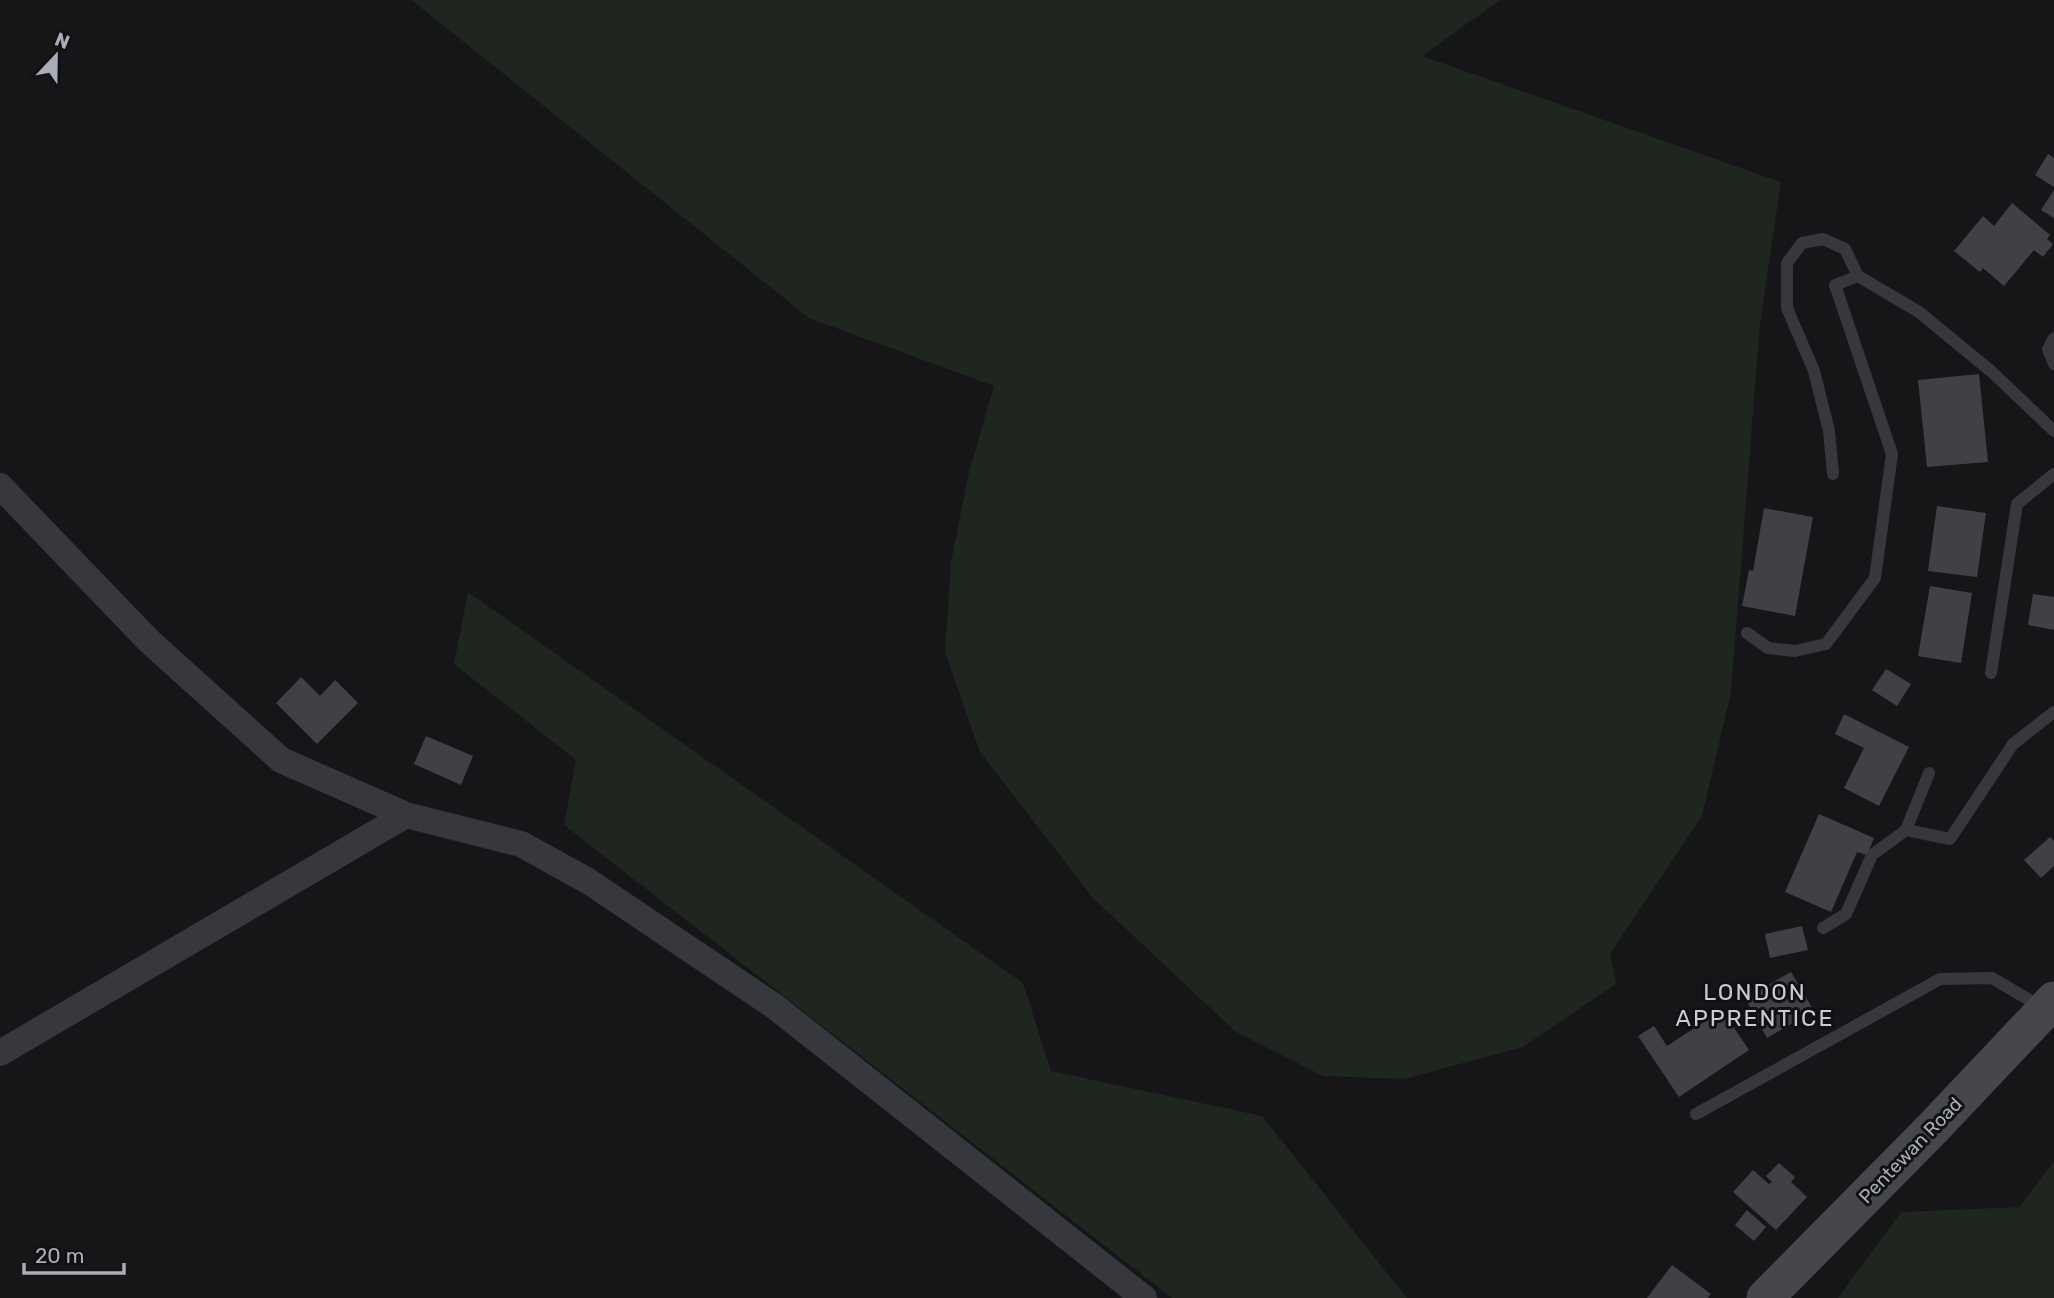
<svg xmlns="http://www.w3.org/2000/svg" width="2054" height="1298" font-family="Rubik,sans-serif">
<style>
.green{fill:#1e261f}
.building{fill:#404145}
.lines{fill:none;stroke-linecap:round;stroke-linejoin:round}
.service{stroke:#37383d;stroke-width:12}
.minor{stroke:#37383d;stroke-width:26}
.secondary{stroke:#45474d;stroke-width:37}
.labels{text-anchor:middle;stroke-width:6;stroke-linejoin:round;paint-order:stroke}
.street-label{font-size:19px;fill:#a8adb8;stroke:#111113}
.quarter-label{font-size:23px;letter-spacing:2px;fill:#c9ccd4;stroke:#111113}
</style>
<rect width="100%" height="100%" fill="#161618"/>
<!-- green -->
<path class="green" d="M411,0H1500L1422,56L1781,182L1760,323L1731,692L1702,816L1610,954L1616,984L1523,1047L1404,1079L1323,1076L1236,1032L1093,898L980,752L945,652L951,563L968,476L994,386L809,318Z
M468,592L1023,983L1051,1071L1262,1116L1407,1298H1172L564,825L576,760L454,664Z
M2054,1161V1298H1838L1901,1212L2019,1207Z"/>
<!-- building -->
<path class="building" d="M2048,154L2054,158V187L2035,175Z
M2054,190V218L2041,210Z
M2012,203L2050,235L2047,239L2053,244L2043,257L2034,250L2004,286L1983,268L1980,272L1954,251L1983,216L1994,226Z
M1979,374L1988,462L1927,467L1918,380Z
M1937,506L1986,513L1977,577L1928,571Z
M1764,508L1813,517L1795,616L1742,606L1749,570L1753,571Z
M1930,586L1972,593L1961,663L1918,656Z
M2033,594L2054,597V630L2028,625Z
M1886,669L1911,684L1897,706L1872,690Z
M301,677L320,696L335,680L358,703L317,744L276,703Z
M1844,714L1909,747L1879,806L1844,788L1864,748L1835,734Z
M426,736L473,756L461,785L414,764Z
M1819,814L1874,838L1867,855L1857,852L1831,912L1785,892Z
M2050,837L2054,841V866L2041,878L2024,860Z
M1802,926L1808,950L1770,958L1765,934Z
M1791,972L1814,1011L1767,1038L1745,998Z
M1722,1010L1749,1050L1679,1097L1638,1036L1654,1026L1667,1046Z
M1779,1163L1795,1177L1791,1182L1807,1197L1776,1230L1733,1192L1753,1170L1769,1184L1772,1182L1766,1176Z
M1747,1210L1766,1227L1754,1241L1735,1225Z
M1672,1265L1711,1294L1708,1298H1647Z"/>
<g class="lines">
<!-- service -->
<path class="service" d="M2054,338L2048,349L2054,364
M1833,474L1829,431L1814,371L1787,308V263L1802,243L1823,239L1845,249L1858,276
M1747,633L1768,648L1795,651L1826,644L1875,578L1892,454L1835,285L1858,276L1919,312L1992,372L2054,431
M1991,673L2017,504L2054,474
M1929,773L1906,830L1950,839L2013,744L2054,712
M1823,928L1846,914L1872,855L1906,830
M1696,1114L1940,979L1992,978L2043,1008"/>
<!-- minor -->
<path class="minor" d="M0,486L149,641L281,760L406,815L521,844L588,881L774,1006L1144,1298
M0,1053L406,815"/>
<!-- secondary -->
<path class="secondary" d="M1765,1298L1931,1130L2054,1000"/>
</g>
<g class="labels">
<!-- street labels -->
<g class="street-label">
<text transform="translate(1910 1150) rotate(-46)" y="7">Pentewan Road</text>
</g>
<!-- quarter labels -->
<g class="quarter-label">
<text x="1755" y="1000">LONDON<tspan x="1755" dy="26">APPRENTICE</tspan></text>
</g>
</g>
<!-- north arrow -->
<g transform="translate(56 56) rotate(22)" stroke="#111113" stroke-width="5" paint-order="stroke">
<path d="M0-5L12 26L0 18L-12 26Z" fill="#a8adb8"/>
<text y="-10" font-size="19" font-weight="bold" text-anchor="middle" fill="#a8adb8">N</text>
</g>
<!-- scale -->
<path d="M24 1263v10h100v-10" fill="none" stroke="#a8adb8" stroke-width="3.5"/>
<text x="35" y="1263" font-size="21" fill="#a8adb8" stroke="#111113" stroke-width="5" paint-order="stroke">20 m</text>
</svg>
